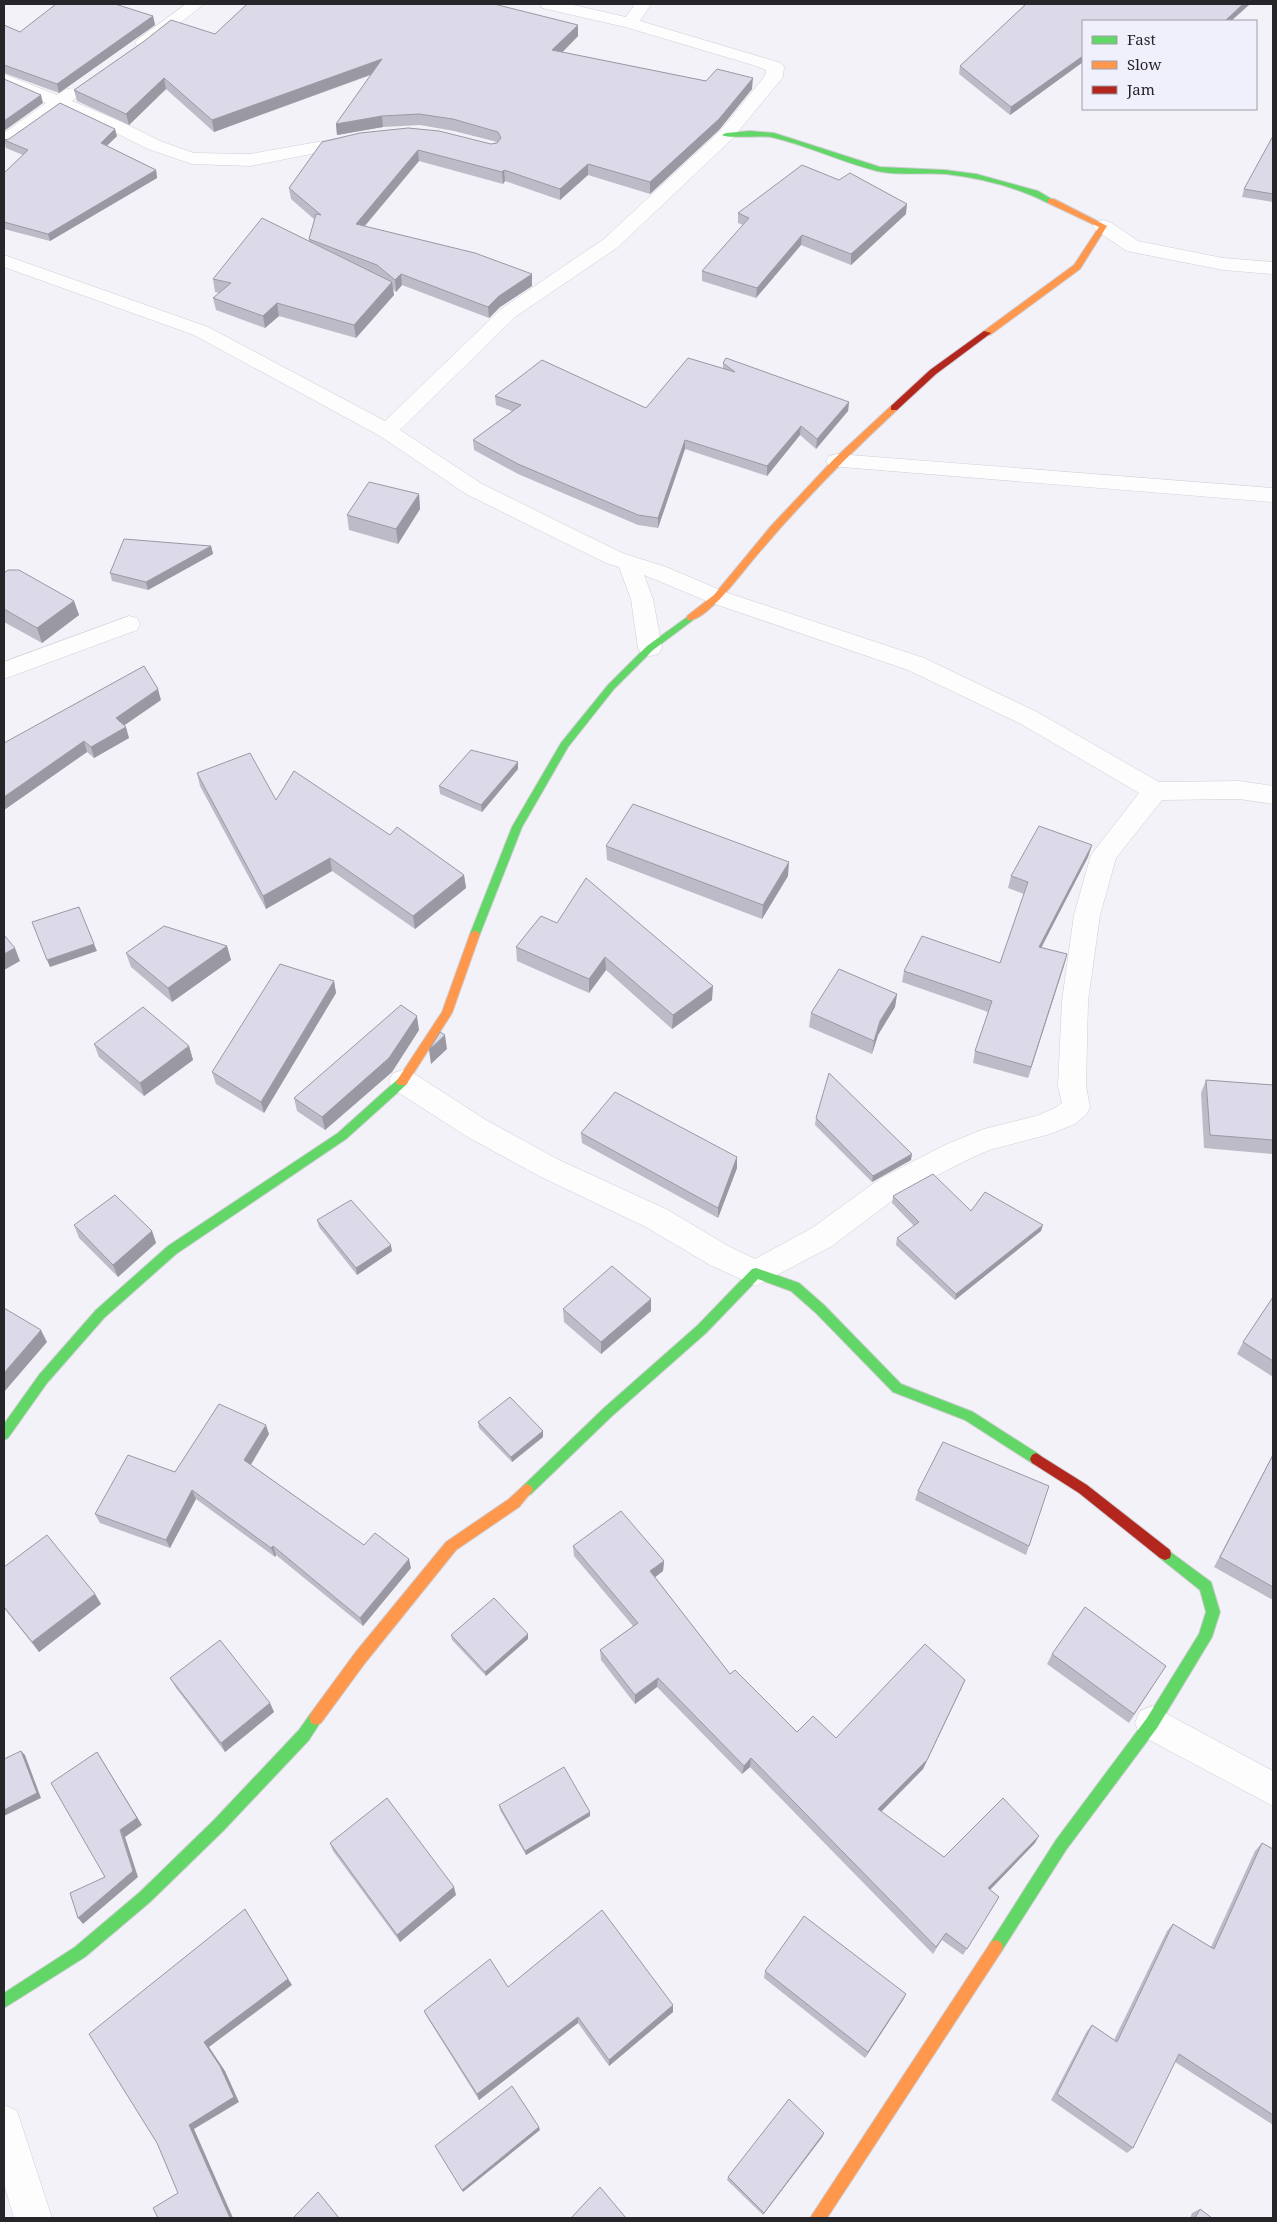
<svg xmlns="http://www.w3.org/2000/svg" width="1277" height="2222" font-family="'Noto Serif',serif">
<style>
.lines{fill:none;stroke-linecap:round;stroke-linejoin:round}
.street-casing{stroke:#cfced4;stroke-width:1}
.fast-casing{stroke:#cfced4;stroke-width:2}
.slow-casing{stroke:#cfced4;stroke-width:2}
.jam-casing{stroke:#cfced4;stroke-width:2}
.street{fill:#fdfdfe;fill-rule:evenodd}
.fast{fill:#63d668;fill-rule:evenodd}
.slow{fill:#ff974d;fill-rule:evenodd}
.jam{fill:#b3261e;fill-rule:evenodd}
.wall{fill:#bdbbc8}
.shaded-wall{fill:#9a99a3}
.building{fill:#dcdae9;stroke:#9a99a3}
</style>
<rect width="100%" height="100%" fill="#f3f2f9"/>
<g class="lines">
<defs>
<path id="street" d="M186,4H204L150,47H138L135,43L138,39Z
M540,4H569L626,17L635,4H651L640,21L781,63L784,67L783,77L732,139L618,247L515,317L400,430L482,484L622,553L666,567L725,592L924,658L1037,712L1159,782L1239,781L1273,786V804L1239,799L1162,800L1116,858L1100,915L1088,1001L1086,1086L1090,1107L1086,1115L1075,1124L1050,1134L989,1150L967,1160L901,1194L832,1246L756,1286L710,1265L646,1227L539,1176L466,1136L393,1089L389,1081L393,1073L403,1070L413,1073L486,1120L559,1160L666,1209L730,1247L755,1259L812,1228L881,1178L947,1144L984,1129L1036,1116L1055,1108L1062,1103L1058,1086L1062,1001L1074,915L1091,855L1139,793L1021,724L908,670L709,602L644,575L653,599L662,648L658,654L650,656L642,654L638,648L631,599L619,567L606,563L466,494L380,436L194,335L4,267V255L208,327L385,421L501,309L604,239L720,131L765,76L766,70L753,65L625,27L542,8Z
M4,74L57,95C65,90 69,87 78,89L81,93L72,101L122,122L160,141L194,153L250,154L357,135L363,136L366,140L363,144L357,145L250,166L192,164L148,149L110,130L61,109L10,145L4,146V133L46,103L4,85Z
M1103,220L1110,222L1138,241L1223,258L1273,262V274L1223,270L1132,252L1125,250L1096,230L1093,226L1096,222Z
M837,454L1273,488V502L829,466L826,461L829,456Z
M129,616L137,618L140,624L137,630L4,679V662Z
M1152,1706L1273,1771V1806L1140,1735L1135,1723L1140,1711Z
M4,2105L17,2111L52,2218H14L4,2184Z"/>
<path id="fast" d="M750,131L774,133L880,167L945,170L976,174L1038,191L1055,201L1048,203C1017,187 980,178 946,174C923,172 899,176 877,171C841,162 807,145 771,137C760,135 728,139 722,135L726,133Z
M690,615L693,616V620L653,650L614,689L568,747L522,827L480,934L475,938L471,937L470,934L512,827L561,743L608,685L647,646Z
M402,1077L406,1079L408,1082L406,1085L346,1139L176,1254L104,1318L47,1383L8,1438L4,1440V1424L39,1375L96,1310L168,1246L338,1133L398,1079Z
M756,1268L799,1283L824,1305L901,1384L973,1412L1040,1455L1042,1459L1040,1463L1036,1465L1032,1463L965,1420L893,1392L816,1313L791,1291L758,1279L706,1333L612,1416L531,1494L527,1496L523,1494L521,1490L523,1486L604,1408L698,1325L752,1269Z
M1165,1548L1211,1582L1220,1612L1212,1637L1157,1728L1066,1850L1001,1952L996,1954L991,1952L989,1947L991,1942L1056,1840L1147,1718L1199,1634L1206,1612L1200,1590L1160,1558L1159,1554L1160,1550Z
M316,1711L321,1713L323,1718L309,1740L224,1830L150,1902L85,1957L4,2008V1993L75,1947L140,1892L214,1820L299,1730L311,1713Z"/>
<path id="slow" d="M1048,199H1054L1107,226L1080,269L990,335H984V331L1074,265L1099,227L1048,203Z
M894,405L898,408L897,410C842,461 790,514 743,572C733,584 702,624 687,620V616L714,595L771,526L834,459L891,406Z
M475,930L480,934L452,1013L406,1085H398L396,1082L398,1079L442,1012L470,934Z
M527,1484L531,1486L533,1490L519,1507L456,1550L365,1663L321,1723L316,1725L311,1723L309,1718L311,1713L355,1653L446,1542L509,1499L523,1486Z
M996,1940L1001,1942L1003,1947L1001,1952L827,2218H810L991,1942Z"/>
<path id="jam" d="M984,331L991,333L936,374L897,410H891V406L930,370Z
M1036,1453L1087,1485L1170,1550L1171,1554L1170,1558L1165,1560L1160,1558L1079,1493L1032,1463L1030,1459L1032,1455Z"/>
</defs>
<!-- street casing -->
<use href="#street" class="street-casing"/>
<!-- fast casing -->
<use href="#fast" class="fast-casing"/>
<!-- slow casing -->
<use href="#slow" class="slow-casing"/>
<!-- jam casing -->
<use href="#jam" class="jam-casing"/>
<!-- street -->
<use href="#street" class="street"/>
<!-- fast -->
<use href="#fast" class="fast"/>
<!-- slow -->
<use href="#slow" class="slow"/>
<!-- jam -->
<use href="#jam" class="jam"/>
</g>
<!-- wall -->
<path class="wall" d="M499,4L498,5L578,36L562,52L706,81L752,89L719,130L650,194L588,175L560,200L505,181L503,184L419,161L365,226L532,286L500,307L489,318L402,285L396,292L393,289L394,295L356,338L279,316L265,328L216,310L213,298L219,293L215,292L213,279L309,241V239L315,220L291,199L289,188L322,142L491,144L497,142L454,131L420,125L383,127L337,135L336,124L371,75L214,132L166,89L129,125L77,101L74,90L215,34Z
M1026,4H1250L1231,21H1083V62L1010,115L959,74L960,66Z
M153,16L155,25L59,93L4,73V25L20,32Z
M117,136L107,146L156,170L157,178L50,241L4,229V173L23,155L6,148L4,140Z
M1273,136V202L1242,197L1244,189Z
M738,213L906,214L851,265L801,245L756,298L702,281V271L743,225L738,223Z
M723,363L849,402L848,411L816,449L800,435L767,476L685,449L658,528L638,525L518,474L474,450L473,440L512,411L496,405L495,396L646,408L723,369Z
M419,494L420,509L398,544L349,530L347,515Z
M211,546L213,554L148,590L112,581L110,573Z
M4,573L74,601L79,615L42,643L4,622Z
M161,700L124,725L129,738L94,758L87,752L4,810V743Z
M518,762V769L482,812L440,794L439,786Z
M197,773L276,800L390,835L464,875L466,888L415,929L332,871L266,909L200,786Z
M1092,845L1088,857L1041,947L1067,954L1028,1078L973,1063L975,1051L988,1012L902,982L904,971L1000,963L1024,894L1008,888L1011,876Z
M606,846L788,876L762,919L607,860Z
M541,916L712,1000L672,1029L606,970L589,993L517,961L516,947Z
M227,946L231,960L172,1002L131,967L126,953Z
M334,981L336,993L264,1113L216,1084L212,1072Z
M897,994L895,1007L878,1035L872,1054L809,1027L811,1013Z
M419,1030L392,1072L325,1130L297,1111L294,1098Z
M94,1044L189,1046L193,1060L144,1096L99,1057Z
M1206,1080L1273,1085V1154L1204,1148L1201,1093Z
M816,1118L911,1160L872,1182L815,1125Z
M581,1133L737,1157V1168L718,1218L582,1143Z
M893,1196L971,1211L1041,1231L955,1300L896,1245L897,1238L914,1226L892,1203Z
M317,1220L392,1251L357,1275L319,1227Z
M74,1225L152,1231L156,1243L118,1277L79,1238Z
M1273,1297V1377L1237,1354L1243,1342Z
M563,1309L651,1311L601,1354L564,1322Z
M478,1422L543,1431V1437L512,1462L479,1428Z
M269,1434L251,1465L364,1545L411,1568L363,1626L276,1555L275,1557L196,1499L170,1548L100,1523L95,1514L175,1472Z
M1273,1454V1600L1214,1567Z
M918,1491L1029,1546L1026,1555L915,1500Z
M573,1546L664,1561L663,1571L655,1577L730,1674L797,1732L836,1738L965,1680L961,1689L923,1769L881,1812L944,1857L1035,1843L990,1890L999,1897L963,1955L942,1940L933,1954L750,1767L742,1774L657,1687L635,1704L601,1660L600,1650L633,1626L574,1556Z
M4,1567L95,1594L101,1604L39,1652L4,1608Z
M528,1634V1639L486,1676L452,1640L451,1635Z
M1052,1654L1166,1666L1129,1723L1047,1664Z
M170,1678L270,1703L274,1712L225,1752L176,1688Z
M499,1805L590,1812V1816L526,1855L500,1810Z
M330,1843L456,1895L400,1942L333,1851Z
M1262,1843L1273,1849V2125L1175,2062L1133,2148L1127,2153L1051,2100L1087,2031L1092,2025L1114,2040L1167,1931L1173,1924L1211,1947L1255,1851Z
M765,1971L906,1994L903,2000L865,2058L764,1978Z
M508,1987L673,2005V2012L609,2066L578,2023L479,2100L427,2017L424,2011Z
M823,2136L763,2215L727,2180L728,2177Z
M1200,2209L1212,2218H1190L1192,2213Z"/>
<!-- shaded-wall -->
<path class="shaded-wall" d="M1243,4H1250L1231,21H1225Z
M153,16L155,25L59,93L57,84Z
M578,25V36L553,62L552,50Z
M1083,56V62L1010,115L1011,107Z
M382,59L383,70L214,132L212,120Z
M164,78L166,89L129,125L126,114Z
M753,78L752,89L719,130L650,194V182Z
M41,95L43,103L4,131V121Z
M382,116L383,127L337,135L336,124Z
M115,129L117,136L102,150L101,143Z
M418,150L419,161L357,235L356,224Z
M588,164V175L560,200V189Z
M156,170L157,178L50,241L48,234Z
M504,170L505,181L503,184L502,172Z
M907,204L906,214L851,265V254Z
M802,235L801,245L756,298L757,288Z
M401,274L402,285L396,292L395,280Z
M532,274V286L500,307L489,318L488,307L499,296Z
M392,282L394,295L356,338L354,325Z
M277,303L279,316L265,328L263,316Z
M849,402L848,411L816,449L817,439Z
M801,426L800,435L767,476V466Z
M685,440V449L658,528V518Z
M419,494L420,509L398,544L396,529Z
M211,546L213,554L148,590L146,582Z
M74,601L79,615L42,643L37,628Z
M158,689L161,700L119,729L116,718Z
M126,727L129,738L94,758L91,747Z
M84,741L87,752L4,810V797Z
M518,762V769L482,812L481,805Z
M1092,845L1088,857L1036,958L1039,947Z
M330,858L332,871L266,909L263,896Z
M789,862L788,876L762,919L763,905Z
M464,875L466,888L415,929L413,916Z
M94,944L97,951L50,967L47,960Z
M227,946L231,960L172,1002L168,988Z
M15,948L20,961L4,970V954Z
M1067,954L1064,966L1028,1078L1031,1067Z
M605,957L606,970L589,993V979Z
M334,981L336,993L264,1113L261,1102Z
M713,986L712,1000L672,1029L673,1015Z
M897,994L895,1007L878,1035L872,1054L874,1041L880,1021Z
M417,1016L419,1030L392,1072L325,1130L322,1117Z
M445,1035L447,1049L431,1064L429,1050Z
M189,1046L193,1060L144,1096L140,1083Z
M912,1154L911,1160L872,1182L873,1176Z
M737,1157V1168L718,1218V1208Z
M1043,1225L1041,1231L955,1300L956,1294Z
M152,1231L156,1243L118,1277L113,1265Z
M391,1245L392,1251L357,1275L356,1268Z
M651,1299V1311L601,1354V1342Z
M41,1330L47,1342L4,1392V1373Z
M266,1425L269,1434L248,1469L244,1460Z
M543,1431V1437L512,1462L511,1457Z
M192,1490L196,1499L170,1548L166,1540Z
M273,1546L276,1555L275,1557L271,1548Z
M409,1559L411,1568L363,1626L360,1618Z
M664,1561L663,1571L650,1581V1571Z
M95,1594L101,1604L39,1652L32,1642Z
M528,1634V1639L486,1676L485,1672Z
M658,1678L657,1687L635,1704V1695Z
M965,1680L961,1689L923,1769L875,1818L878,1809Z
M270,1703L274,1712L225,1752L221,1743Z
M21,1751L25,1755L41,1798L4,1816V1810Z
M97,1752L142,1825L125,1837L138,1877L83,1924L78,1918L133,1871Z
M751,1758L750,1767L742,1774L744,1766Z
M590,1812V1816L526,1855L525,1851Z
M1039,1836L1035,1843L984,1896L988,1888Z
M454,1887L456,1895L400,1942L397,1935Z
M245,1909L292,1985L209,2047L225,2071L239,2102L194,2129L233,2218H230L189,2125L204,2042Z
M906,1994L903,2000L865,2058L868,2052Z
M673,2005V2012L609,2066V2060Z
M578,2017V2023L479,2100L477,2094Z
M539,2127L540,2130L463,2192L462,2190Z
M824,2133L823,2136L763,2215L764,2213Z"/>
<!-- building -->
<path class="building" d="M56,4H115L153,16L57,84L4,65V25L20,32Z
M247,4H494L578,25L552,50L706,81L717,69L753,78L719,119L650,182L588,164L560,189L504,170L502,172L418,150L356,224L475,253L532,274L499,296L488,307L401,274L395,280L377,265L309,239L316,214L321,215L289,188L322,142L360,133L408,128L439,131L491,144L497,143L501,138L498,132L453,119L419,114L382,116L336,124L382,59L212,120L164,78L126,114L74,90L143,42L171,20L215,34Z
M1026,4H1243L1225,21H1083V56L1011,107L960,66Z
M4,79L41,95L4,121Z
M60,103L115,129L101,143L156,170L48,234L4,222V173L28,150L4,140L9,139Z
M1273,136V194L1244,189Z
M802,165L839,180L850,173L907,204L851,254L802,235L757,288L702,271L749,218L738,213Z
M262,218L392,282L354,325L277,303L263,316L213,298L231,283L213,279Z
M688,358L735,372L723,363L726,358L849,402L817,439L801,426L767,466L685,440L658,518L638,515L518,464L473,440L521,405L495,396L542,360L646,408Z
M369,482L419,494L396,529L347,515Z
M124,539L211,546L146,582L110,573Z
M8,570H19L74,601L37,628L4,609V573Z
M144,666L158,689L116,718L126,727L91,747L84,741L4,797V743Z
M471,750L518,762L481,805L439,786Z
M250,753L276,800L294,771L390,835L397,827L464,875L413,916L330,858L263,896L197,773Z
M633,804L789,862L763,905L606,846Z
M1039,826L1092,845L1039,947L1067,954L1031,1067L975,1051L992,1001L904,971L922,936L1000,963L1028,882L1011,876Z
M586,878L713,986L673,1015L605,957L589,979L516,947L541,916L557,923Z
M79,907L94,944L47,960L32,922Z
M164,926L227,946L168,988L126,953Z
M4,935L15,948L4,954Z
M280,964L334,981L261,1102L212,1072Z
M839,969L897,994L880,1021L874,1041L811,1013Z
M401,1005L417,1016L389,1058L322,1117L294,1098Z
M143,1007L189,1046L140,1083L94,1044Z
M440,1032L445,1035L429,1050Z
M829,1073L912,1154L873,1176L816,1118Z
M1206,1080L1273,1085V1140L1210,1135Z
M615,1092L737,1157L718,1208L581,1133Z
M933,1174L971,1211L985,1192L1043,1225L956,1294L897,1238L919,1222L893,1196Z
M115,1195L152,1231L113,1265L74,1225Z
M351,1200L391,1245L356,1268L317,1220Z
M612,1266L651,1299L601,1342L563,1309Z
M1273,1297V1361L1243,1342Z
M4,1308L41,1330L4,1373Z
M510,1397L543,1431L511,1457L478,1422Z
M219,1404L266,1425L244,1460L364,1545L375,1533L409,1559L360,1618L273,1546L271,1548L192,1490L166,1540L95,1514L128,1455L175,1472Z
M943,1442L1049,1486L1029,1546L918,1491Z
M1273,1455V1587L1220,1557Z
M621,1511L664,1561L650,1571L730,1674L735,1670L797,1732L813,1716L836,1738L925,1644L965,1680L927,1760L878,1809L944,1857L1003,1798L1039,1836L988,1888L999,1897L967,1949L946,1933L936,1947L751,1758L744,1766L658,1678L635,1695L600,1650L638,1623L573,1546Z
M47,1535L95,1594L32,1642L4,1607V1567Z
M494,1598L528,1634L485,1672L451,1635Z
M1085,1607L1166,1666L1134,1714L1052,1654Z
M220,1640L270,1703L221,1743L170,1678Z
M21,1751L37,1793L4,1810V1759Z
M97,1752L137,1818L120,1830L133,1871L78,1918L70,1893L105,1877L51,1783Z
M564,1767L590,1812L525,1851L499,1805Z
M387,1798L454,1887L397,1935L330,1843Z
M1262,1843L1273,1849V2115L1179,2054L1133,2148L1057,2094L1092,2025L1117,2042L1173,1924L1214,1949Z
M245,1909L288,1979L204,2042L220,2066L234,2097L189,2125L230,2218H158L153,2208L178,2193L157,2143L89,2034Z
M602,1910L673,2005L609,2060L578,2017L477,2094L424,2011L490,1959L508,1987Z
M804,1916L906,1994L868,2052L765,1971Z
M512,2086L539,2127L462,2190L435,2146Z
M789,2099L824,2133L764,2213L728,2177Z
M600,2187L626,2218H571Z
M318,2192L339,2218H293Z
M1200,2209L1212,2218H1195Z"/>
<!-- border -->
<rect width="1277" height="2222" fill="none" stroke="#26252a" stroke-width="10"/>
<!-- legend -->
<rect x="1082" y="20" width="175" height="90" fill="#f0effc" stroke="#9f9ea8"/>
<rect x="1092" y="36" width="25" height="8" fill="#63d668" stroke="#9f9ea8"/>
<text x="1127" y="45" font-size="15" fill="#26252a">Fast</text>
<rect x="1092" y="61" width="25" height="8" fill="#ff974d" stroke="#9f9ea8"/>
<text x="1127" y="70" font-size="15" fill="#26252a">Slow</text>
<rect x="1092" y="86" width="25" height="8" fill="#b3261e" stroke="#9f9ea8"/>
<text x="1127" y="95" font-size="15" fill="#26252a">Jam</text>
</svg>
